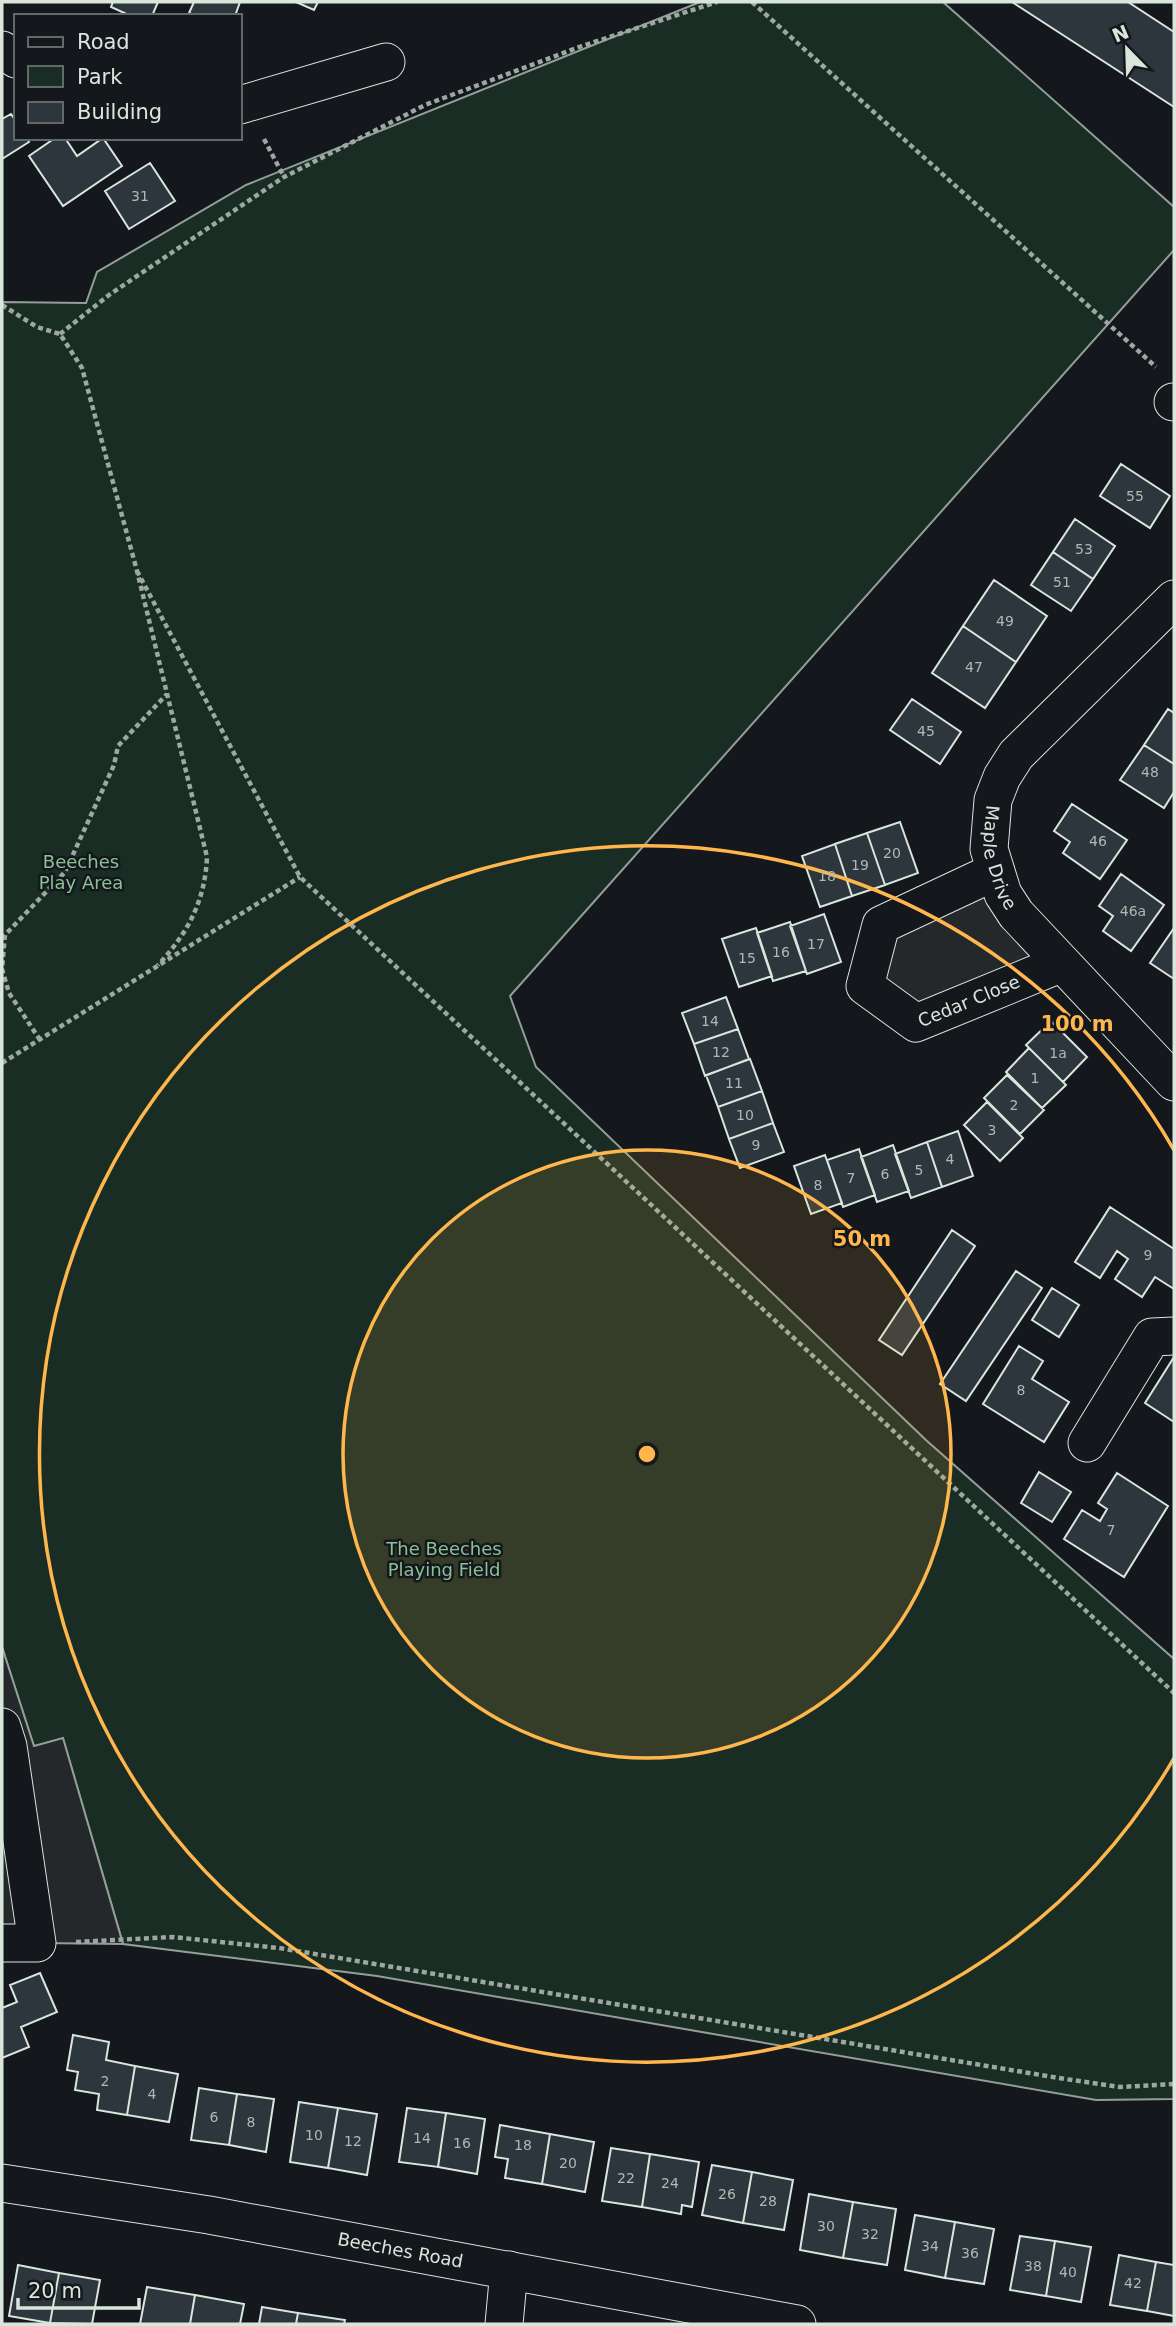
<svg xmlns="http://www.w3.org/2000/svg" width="1176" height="2326" font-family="'DejaVu Sans',sans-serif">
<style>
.green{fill:#1a2d24;stroke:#939e99;stroke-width:2}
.parking{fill:#24282b;stroke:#939e99;stroke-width:2}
.building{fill:#2c363c;stroke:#d8e6dc;stroke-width:2}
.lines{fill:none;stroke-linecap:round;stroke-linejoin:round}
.street-casing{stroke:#d8e6dc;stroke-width:39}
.path{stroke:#9da8a2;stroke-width:4.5;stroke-dasharray:5 3.5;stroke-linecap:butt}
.street{stroke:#14181c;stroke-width:37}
.ring{fill:none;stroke:#ffb74d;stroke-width:3.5}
.labels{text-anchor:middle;stroke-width:5;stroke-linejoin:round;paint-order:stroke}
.number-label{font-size:14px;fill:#adbab4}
.street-label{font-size:18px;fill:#d8e6dc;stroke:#14181c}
.park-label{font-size:18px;fill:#8ac095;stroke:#14181c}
.centre{fill:#ffb74d;stroke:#14181c;stroke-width:3.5}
.ring-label{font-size:21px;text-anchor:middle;font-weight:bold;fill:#ffb74d;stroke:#14181c;stroke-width:5;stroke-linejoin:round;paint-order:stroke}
</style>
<rect width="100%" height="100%" fill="#14181c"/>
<!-- green -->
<path class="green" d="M700,2H943L1174,207V250L510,996L536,1067L927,1441L1174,1659V2099L1096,2100L377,1976L123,1944L63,1739L34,1747L2,1647V302L86,303L97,272L246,185Z"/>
<!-- parking -->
<path class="parking" d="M994,872L1060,964L916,1023L865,986L881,925Z
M2,1647L34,1746L63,1738L123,1944L37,1943L2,1937Z"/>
<!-- building -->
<path class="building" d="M113,2H158L152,16H131L111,7Z
M194,2H240L235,16H196L189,13Z
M296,2H318L314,10Z
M1012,2H1128L1174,32V107Z
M11,114L16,121V138H27L29,142L2,159V119Z
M55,138H65L77,156L103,138L122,166L63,206L29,156Z
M150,163L175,201L129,229L105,191Z
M1121,464L1170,496L1150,528L1100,496Z
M1075,519L1115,546L1093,579L1053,552Z
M1053,552L1093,579L1071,611L1031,585Z
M994,580L1047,616L1016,662L963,626Z
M963,626L1016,662L985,708L932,673Z
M912,699L961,732L940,764L890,730Z
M1168,709L1174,713V764L1144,745Z
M1144,745L1174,764V792L1164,808L1120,780Z
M1072,804L1127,840L1100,879L1063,853L1070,842L1054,831Z
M900,822L918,873L885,885L867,833Z
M867,833L885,885L852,896L835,844Z
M835,844L852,896L820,907L802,856Z
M1121,874L1164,905L1131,951L1103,931L1113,916L1099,906Z
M824,914L841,962L807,974L790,926Z
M790,922L806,971L773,981L757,933Z
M756,928L772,976L739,987L722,939Z
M1174,928V979L1150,963Z
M726,997L738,1029L694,1044L682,1013Z
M1051,1021L1087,1057L1063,1082L1026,1045Z
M738,1029L749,1059L705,1076L694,1044Z
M1029,1048L1066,1085L1042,1108L1006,1072Z
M750,1059L762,1091L718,1107L706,1075Z
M1007,1075L1044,1110L1020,1134L984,1098Z
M762,1091L773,1123L729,1139L718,1107Z
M987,1102L1023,1138L1000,1161L964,1125Z
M773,1123L784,1152L740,1168L729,1139Z
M958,1131L973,1176L942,1187L927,1142Z
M927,1142L942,1187L911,1198L895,1154Z
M893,1145L909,1191L877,1202L861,1157Z
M859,1149L875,1195L843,1207L827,1160Z
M825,1155L842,1203L811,1214L794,1166Z
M1110,1207L1174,1249V1289L1155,1277L1142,1297L1115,1279L1128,1259L1117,1251L1100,1278L1075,1262Z
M952,1230L975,1246L902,1355L879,1340Z
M1016,1271L1042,1288L966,1401L940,1384Z
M1052,1288L1079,1305L1059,1337L1032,1320Z
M1019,1346L1043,1361L1032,1379L1069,1402L1044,1442L983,1404Z
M1174,1357V1422L1145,1403Z
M1039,1472L1071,1492L1052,1522L1021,1503Z
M1117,1473L1168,1506L1124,1577L1064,1539L1082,1510L1100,1521L1107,1509L1098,1503Z
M40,1973L57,2012L21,2027L29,2047L2,2058V2008L17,2002L10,1985Z
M73,2035L109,2042L106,2060L135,2066L127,2115L97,2110L99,2094L75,2090L78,2072L67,2070Z
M135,2066L178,2074L169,2122L127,2115Z
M199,2088L237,2094L229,2145L191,2140Z
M237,2094L274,2099L266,2152L229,2145Z
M299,2102L338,2108L328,2168L290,2162Z
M338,2108L377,2114L367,2175L328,2168Z
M407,2108L446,2113L438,2167L399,2162Z
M446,2113L485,2119L477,2174L438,2167Z
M500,2125L550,2134L542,2184L505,2178L508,2159L495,2157Z
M550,2134L594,2142L585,2192L542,2184Z
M611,2148L650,2154L642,2207L602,2201Z
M650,2154L699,2162L692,2207L682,2205L681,2214L642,2207Z
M712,2165L752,2172L743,2223L702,2215Z
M752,2172L793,2180L784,2230L743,2223Z
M809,2194L853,2202L843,2258L800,2250Z
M853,2202L896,2209L887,2265L843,2258Z
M915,2215L955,2222L945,2278L905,2270Z
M955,2222L994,2229L984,2284L945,2278Z
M1020,2236L1055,2241L1046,2296L1010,2290Z
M1055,2241L1091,2247L1081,2302L1046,2296Z
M1119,2255L1156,2262L1147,2311L1110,2305Z
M1156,2262L1174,2265V2316L1147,2311Z
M18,2265L59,2273L50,2323L9,2316Z
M59,2273L100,2280L92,2324L50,2323Z
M147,2287L195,2295L190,2324H140Z
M195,2295L244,2304L240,2324H190Z
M262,2307L298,2313L296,2324H259Z
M298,2313L345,2320L344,2324H296Z"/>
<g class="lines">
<defs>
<g id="street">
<path d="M2,50L16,59"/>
<path d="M240,105L386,62"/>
<path d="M1173,402H1174"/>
<path id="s1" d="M1174,599L1016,755L1002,777L993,800L989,849L1003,894L1016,914L1174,1082"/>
<path id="s2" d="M994,872L881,925L865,986L916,1023L1060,964"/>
<path d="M1087,1443L1152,1337L1174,1336"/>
<path d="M2,1727L8,1746L37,1943H2"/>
<path id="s3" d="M2,2183L209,2215L797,2324"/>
<path d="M504,2324L509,2270"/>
</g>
</defs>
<!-- street casing -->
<use href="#street" class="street-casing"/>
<!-- path -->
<path class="path" d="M752,2L1156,367
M264,139L284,177
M2,305L37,327L60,334L82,368L137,571L207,857C205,901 188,933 158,965
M60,334L109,295L284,177L425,105L582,46L717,2
M137,571L300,877L1174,1693
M40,1040L9,993L2,969L5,935L65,872L114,765L118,746L167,694
M2,1063L300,877
M76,1942L173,1937L279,1948L1065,2079L1120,2087L1174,2084"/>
<!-- street -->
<use href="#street" class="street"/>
</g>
<!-- distance rings -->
<circle cx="647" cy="1454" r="304" fill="#ffb74d" fill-opacity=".12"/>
<g class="ring">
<circle cx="647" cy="1454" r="304"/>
<path d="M1174 1758A608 608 0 1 1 1174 1150"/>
</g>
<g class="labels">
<!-- number labels -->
<g class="number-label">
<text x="140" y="201">31</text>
<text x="1135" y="501">55</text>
<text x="1084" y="554">53</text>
<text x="1062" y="587">51</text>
<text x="1005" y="626">49</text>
<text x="974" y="672">47</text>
<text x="926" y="736">45</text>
<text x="1150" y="777">48</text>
<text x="1098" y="846">46</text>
<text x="892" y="858">20</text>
<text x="860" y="870">19</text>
<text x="827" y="881">18</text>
<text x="1133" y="916">46a</text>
<text x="816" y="949">17</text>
<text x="781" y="957">16</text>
<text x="747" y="963">15</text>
<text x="710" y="1026">14</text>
<text x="721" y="1057">12</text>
<text x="1058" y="1058">1a</text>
<text x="1035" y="1083">1</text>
<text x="734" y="1088">11</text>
<text x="1014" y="1110">2</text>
<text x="745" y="1120">10</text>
<text x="992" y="1135">3</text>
<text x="756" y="1150">9</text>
<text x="950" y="1164">4</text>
<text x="919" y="1175">5</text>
<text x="885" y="1179">6</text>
<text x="851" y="1183">7</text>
<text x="818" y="1190">8</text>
<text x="1148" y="1260">9</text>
<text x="1021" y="1395">8</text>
<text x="1111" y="1535">7</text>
<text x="105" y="2086">2</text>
<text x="152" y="2099">4</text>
<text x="214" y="2122">6</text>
<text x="251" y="2127">8</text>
<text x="314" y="2140">10</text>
<text x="422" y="2143">14</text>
<text x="353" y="2146">12</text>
<text x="462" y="2148">16</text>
<text x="523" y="2150">18</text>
<text x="568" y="2168">20</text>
<text x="626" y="2183">22</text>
<text x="670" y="2188">24</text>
<text x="727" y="2199">26</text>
<text x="768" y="2206">28</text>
<text x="826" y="2231">30</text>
<text x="870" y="2239">32</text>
<text x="930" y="2251">34</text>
<text x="970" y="2258">36</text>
<text x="1033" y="2271">38</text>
<text x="1068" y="2277">40</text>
<text x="1133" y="2288">42</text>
</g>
<!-- street labels -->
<g class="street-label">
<text dy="6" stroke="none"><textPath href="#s1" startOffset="332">Maple Drive</textPath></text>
<text dy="6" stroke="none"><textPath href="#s2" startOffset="308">Cedar Close</textPath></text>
<text dy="6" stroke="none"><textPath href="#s3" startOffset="404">Beeches Road</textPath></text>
</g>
<!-- park labels -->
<g class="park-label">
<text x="81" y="868">Beeches<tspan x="81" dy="21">Play Area</tspan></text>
<text x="444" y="1555">The Beeches<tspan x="444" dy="21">Playing Field</tspan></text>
</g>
</g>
<circle cx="647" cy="1454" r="10" class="centre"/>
<g class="ring-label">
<text x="1077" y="1031">100 m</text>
<text x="862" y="1246">50 m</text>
</g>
<!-- border -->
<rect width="1176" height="2326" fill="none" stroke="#d8e6dc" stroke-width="7"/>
<!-- legend -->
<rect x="14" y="14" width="228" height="126" fill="#14181c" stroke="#626a69" stroke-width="2"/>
<rect x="28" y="37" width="35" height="10" fill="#14181c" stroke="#626a69" stroke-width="2"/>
<text x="77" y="49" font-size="21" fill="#d8e6dc">Road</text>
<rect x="28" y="66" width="35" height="21" fill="#1a2d24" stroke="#626a69" stroke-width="2"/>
<text x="77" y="84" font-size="21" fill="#d8e6dc">Park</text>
<rect x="28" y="102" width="35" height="21" fill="#2c363c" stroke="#626a69" stroke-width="2"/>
<text x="77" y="119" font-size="21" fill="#d8e6dc">Building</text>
<!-- north arrow -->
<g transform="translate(1127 49) rotate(337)" stroke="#14181c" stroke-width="5" paint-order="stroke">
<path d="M0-5L12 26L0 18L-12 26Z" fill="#d8e6dc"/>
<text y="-10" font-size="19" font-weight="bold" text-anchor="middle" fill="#d8e6dc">N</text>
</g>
<!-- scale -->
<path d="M18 2298v10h121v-10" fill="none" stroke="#d8e6dc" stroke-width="3.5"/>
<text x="28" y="2298" font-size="21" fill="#d8e6dc" stroke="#14181c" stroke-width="5" paint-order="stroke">20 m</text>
</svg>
